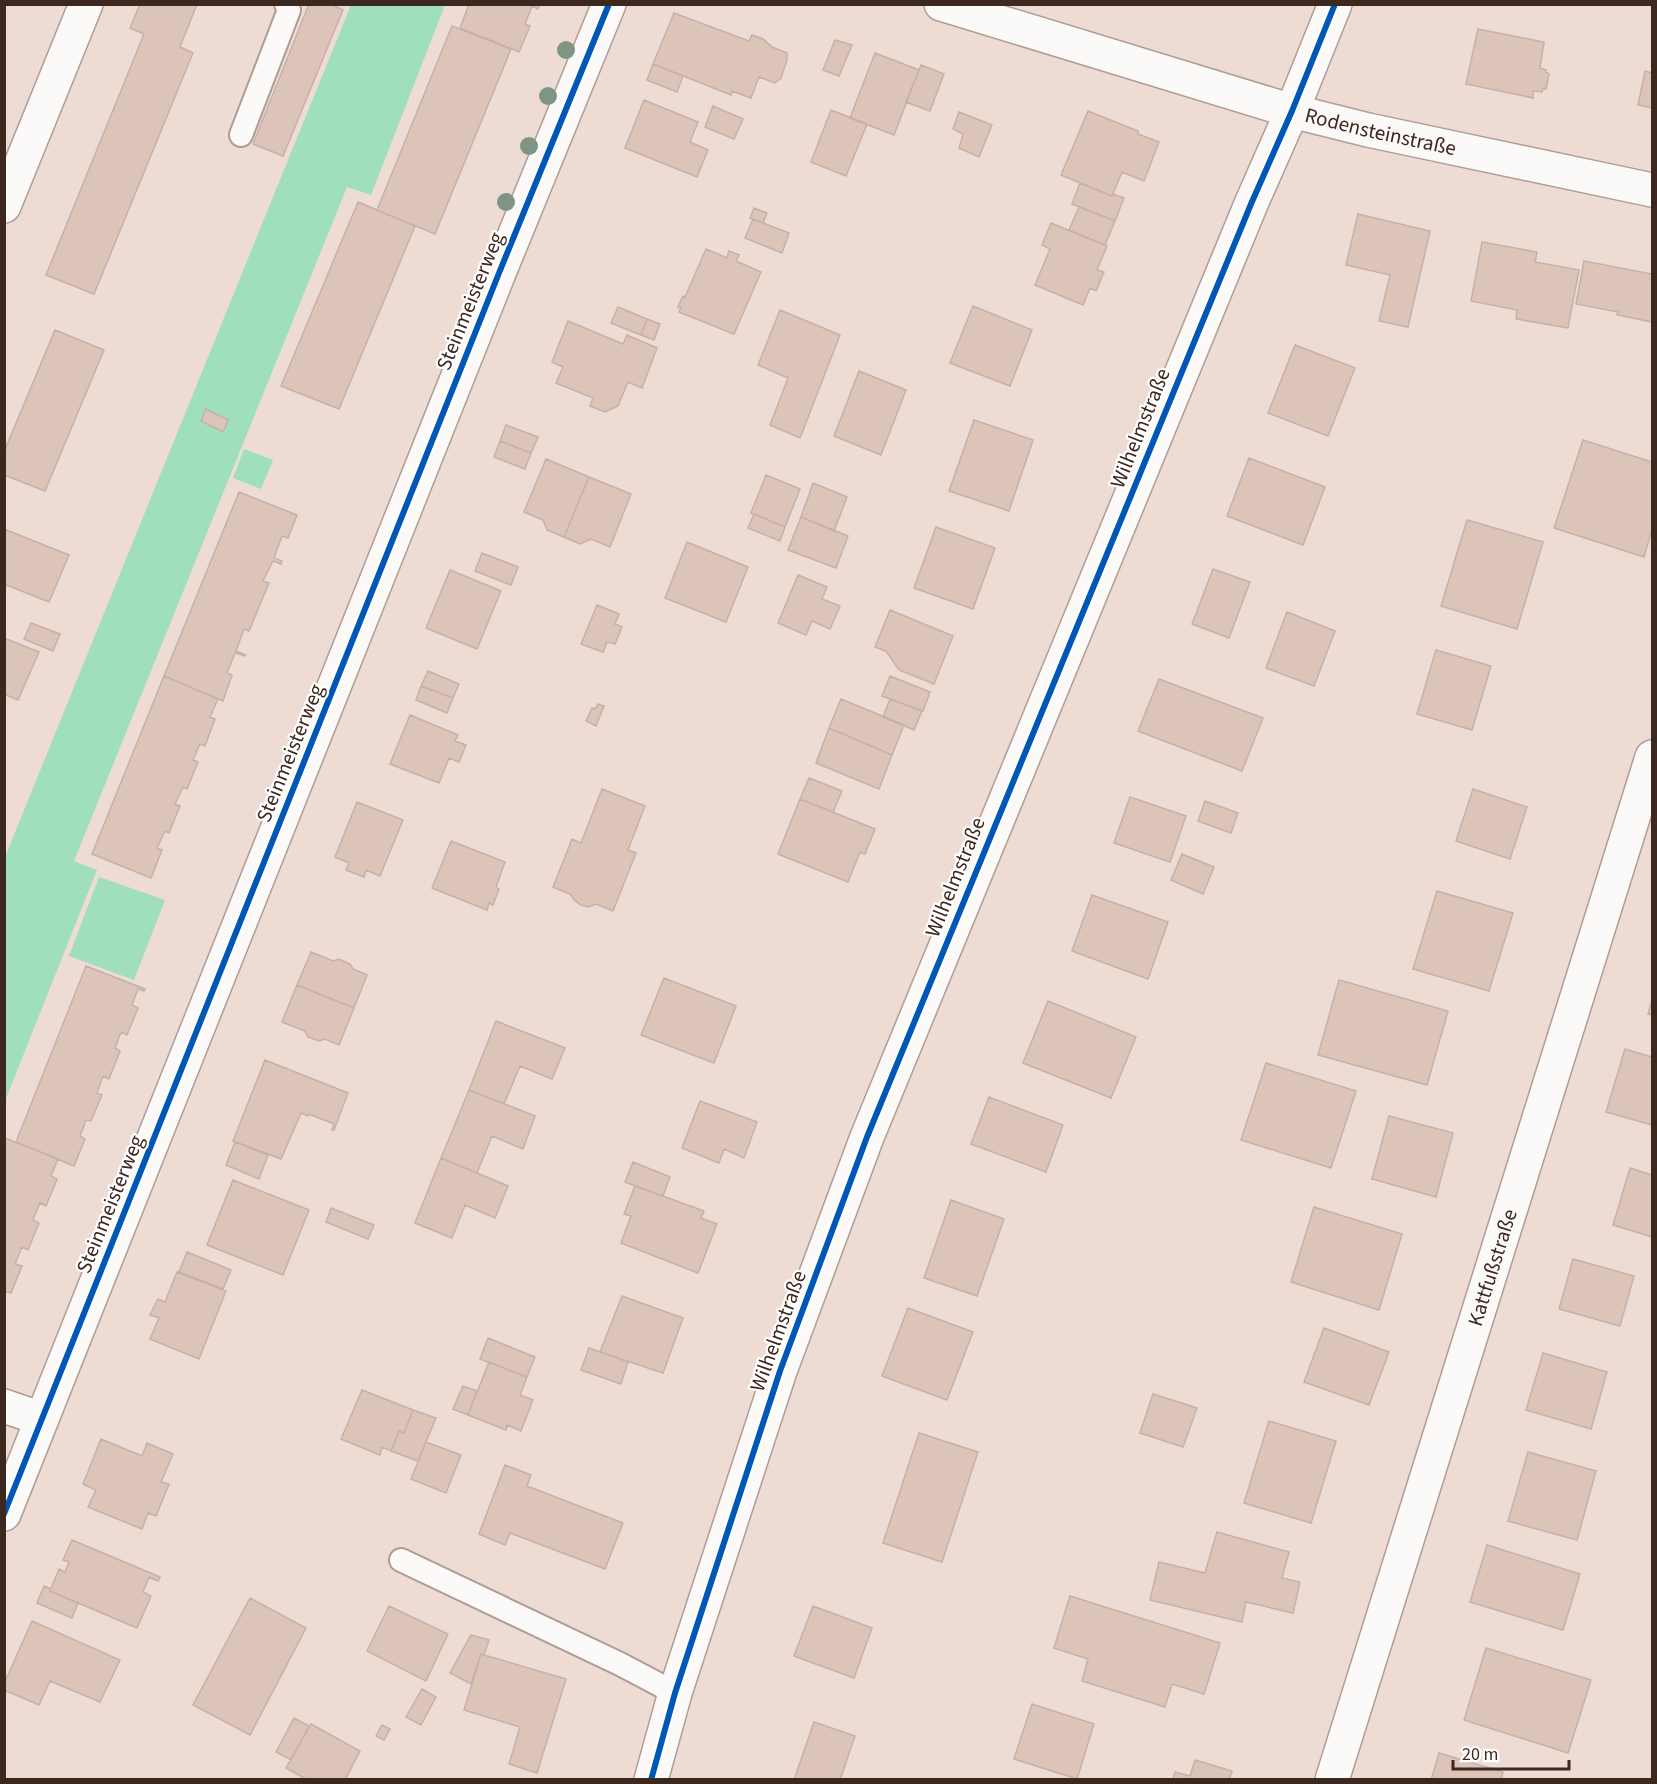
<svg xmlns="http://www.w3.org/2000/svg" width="1657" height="1784" font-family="'Source Sans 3',sans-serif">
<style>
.green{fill:#9fdfbd}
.building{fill:#ddc4b9;stroke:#c4b1aa;stroke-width:1.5}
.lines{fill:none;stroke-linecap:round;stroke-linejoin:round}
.lane-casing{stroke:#af9d95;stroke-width:26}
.street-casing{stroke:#af9d95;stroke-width:36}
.primary-casing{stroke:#af9d95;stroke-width:36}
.lane{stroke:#fcfaf8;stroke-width:22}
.street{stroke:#fcfaf8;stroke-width:33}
.primary{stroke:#fcfaf8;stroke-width:33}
.cycleway-casing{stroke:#fff;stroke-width:10}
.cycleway{stroke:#0057b8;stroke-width:6}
.tree{fill:#7f9584}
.labels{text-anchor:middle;stroke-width:4.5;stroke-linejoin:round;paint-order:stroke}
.street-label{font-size:21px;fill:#3d281f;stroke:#fff}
</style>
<rect width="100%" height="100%" fill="#eedbd3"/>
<!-- green -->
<path class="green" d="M351,5H445L371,195L347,187L74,861L97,870L5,1101V857Z
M244,449L273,460L261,489L233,478Z
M99,877L165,900L134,980L69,956Z"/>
<!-- building -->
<path class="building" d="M140,4H197L180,47L193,53L94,294L46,275L144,34L130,28Z
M309,4H330L343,10L283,156L253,144Z
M469,4H540L538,9L532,6L525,24L530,26L519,52L460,28Z
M674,13L749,41L752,35L763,39L772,47L787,53V60L781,78L775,83L759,77L751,98L732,91L731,95L653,64Z
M452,26L511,49L435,234L377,210Z
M1478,29L1544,42L1540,68L1546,70V72L1549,74L1546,89H1543L1542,92L1533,91V98L1466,84Z
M835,40L852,45L839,76L823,70Z
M875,53L919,70L894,135L850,118Z
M653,64L683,76L677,92L647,80Z
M921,65L944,74L930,111L906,102Z
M1645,71L1652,73V108L1638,105Z
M644,100L698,122L690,142L708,150L697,177L625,148Z
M713,106L743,119L734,139L705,127Z
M831,110L867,124L846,176L811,162Z
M1088,111L1138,131V134L1159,142L1144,181L1122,172L1112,196L1061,175Z
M959,112L992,125L979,157L959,148L963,134L953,129Z
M1080,183L1112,196L1113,194L1124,198L1115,221L1072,204Z
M358,202L415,226L339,409L281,386Z
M1079,207L1115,221L1105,245L1069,230Z
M754,208L767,213L763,223L750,218Z
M1358,214L1430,231L1408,327L1379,321L1390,275L1346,265Z
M753,219L789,233L782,253L745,238Z
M1051,223L1107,246L1097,270L1104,272L1096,291L1090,288L1083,305L1035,285L1050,249L1042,245Z
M1482,242L1537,252L1535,262L1579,270L1568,328L1516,319L1517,310L1471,301Z
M706,249L727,258L729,251L739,255L736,261L761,272L734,334L679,312L681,308L678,307L683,296L685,297Z
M1584,261L1652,274V322L1617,315L1618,312L1576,304Z
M973,306L1032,330L1010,386L950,363Z
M618,307L647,319L641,335L611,323Z
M780,310L840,335L800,438L770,425L788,378L758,365Z
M647,319L660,324L654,340L641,335Z
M568,321L623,344L627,335L657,348L642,388L628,382L618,406L605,412L590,406L593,398L556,383L563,367L552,362Z
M55,330L104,350L45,491L4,475V452Z
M1295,345L1355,368L1328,436L1268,413Z
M859,371L906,390L881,455L834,436Z
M206,409L228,420L223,432L201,421Z
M974,420L1033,440L1009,511L949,491Z
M506,425L538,437L531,453L500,441Z
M1583,440L1652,462V530L1644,557L1554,528Z
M500,441L531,453L525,469L494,457Z
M1249,458L1325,487L1303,545L1227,516Z
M546,459L589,477L564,537L547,530L543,520L524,512Z
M766,475L800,489L785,527L751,513Z
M589,477L631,494L610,547L591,539L580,544L564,537Z
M813,483L847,497L834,531L801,517Z
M239,492L297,515L288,538L282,536L274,558L282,561L281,564L273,561L263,581L269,583L249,631L244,629L236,651L246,655L245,656L235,653L227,673L232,675L223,701L164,676Z
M754,514L785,527L780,541L748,528Z
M801,517L848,536L836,568L788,550Z
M1467,520L1543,542L1517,629L1441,606Z
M936,527L995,548L973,609L914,588Z
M4,529L69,555L49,602L4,584Z
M687,542L748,567L726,622L665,598Z
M482,553L518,567L511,585L475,571Z
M1213,569L1250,582L1229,638L1192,624Z
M450,570L501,591L477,649L426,628Z
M798,575L827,587L822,599L840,606L830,629L812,621L806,635L778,623Z
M597,605L619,614L615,624L622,627L615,644L607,642L603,652L581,644Z
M890,610L953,636L934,684L899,670L886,651L875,647Z
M1287,612L1335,631L1314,686L1266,668Z
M31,623L60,634L53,651L24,639Z
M4,638L39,652L18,700L4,694Z
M1436,650L1491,666L1472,730L1417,714Z
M428,671L459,684L453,698L421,686Z
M164,676L218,699L210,717L215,719L205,746L200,744L193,760L198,762L187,789L183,787L175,804L180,806L169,833L165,831L157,848L162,850L151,878L92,854Z
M890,676L930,692L923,711L882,696Z
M1159,679L1263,718L1242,771L1138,731Z
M421,686L453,698L447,713L416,700Z
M841,699L904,725L892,755L829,728Z
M890,699L922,711L914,730L883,717Z
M598,704L604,706L596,726L586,721L592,708L595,709Z
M410,715L458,735L455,741L466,745L459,762L449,758L439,783L390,764Z
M829,728L892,755L879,789L816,763Z
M809,778L842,791L833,812L800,799Z
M602,789L645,806L628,850L636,853L613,911L596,904L588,907L581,905L574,900L570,894L553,887L572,839L581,843Z
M1473,789L1527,807L1510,859L1456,841Z
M1130,797L1186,816L1170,862L1114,843Z
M800,799L875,829L865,854L860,852L848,882L778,854Z
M1205,801L1238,813L1231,833L1198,821Z
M357,802L403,820L380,876L366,870L364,877L346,870L349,863L335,857Z
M451,841L505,862L496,887L499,889L493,905L489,903L487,910L432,888Z
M1182,854L1214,867L1203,894L1171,880Z
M1437,891L1513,913L1489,991L1413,969Z
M1092,895L1168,922L1148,979L1072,951Z
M311,952L333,961L339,959L350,964L353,969L367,975L354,1008L297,985Z
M86,966L145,989L144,991L138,989L132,1005L138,1008L127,1035L121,1032L115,1048L120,1051L109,1079L103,1076L97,1093L102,1095L91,1121L86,1120L80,1136L85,1139L74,1166L16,1142Z
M664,978L736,1006L714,1063L641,1035Z
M1339,980L1448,1011L1427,1085L1318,1055Z
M297,985L354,1008L339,1045L325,1039L319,1041L308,1037L305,1031L282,1022Z
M1652,1000V1015L1648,1014Z
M1048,1001L1136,1037L1111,1098L1023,1063Z
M496,1021L565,1048L552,1079L520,1066L504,1104L469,1090Z
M1625,1049L1652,1057V1125L1606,1112Z
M265,1060L348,1093L334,1130H332L334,1124L309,1114L308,1116L301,1113L281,1159L233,1141Z
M1266,1063L1356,1091L1331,1168L1241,1140Z
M469,1090L535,1116L523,1149L492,1136L477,1173L441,1158Z
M989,1097L1063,1125L1046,1172L971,1144Z
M700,1101L757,1122L744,1158L724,1149L719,1163L682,1148Z
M1389,1116L1453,1133L1436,1197L1372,1179Z
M5,1138L58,1159L51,1176L57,1179L46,1206L40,1203L33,1220L39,1223L28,1250L22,1247L15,1264L22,1266L11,1293L4,1291Z
M235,1142L268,1155L259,1179L226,1165Z
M441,1158L508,1186L495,1218L465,1205L452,1238L415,1223Z
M633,1162L670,1177L663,1196L625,1182Z
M1630,1168L1652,1175V1237L1613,1225Z
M233,1180L309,1210L283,1275L207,1245Z
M635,1186L704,1211L701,1218L717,1224L698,1273L621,1243L631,1216L624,1214Z
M951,1200L1004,1219L977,1296L924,1278Z
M1314,1207L1402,1234L1379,1310L1291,1282Z
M331,1208L374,1225L368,1239L326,1222Z
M187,1252L231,1270L223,1289L179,1272Z
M1573,1259L1634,1276L1620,1326L1559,1309Z
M177,1272L226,1291L199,1359L150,1339L159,1318L150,1315L158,1299L165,1302Z
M622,1296L683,1318L663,1373L600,1352Z
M908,1308L973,1332L947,1400L882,1376Z
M1324,1328L1389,1352L1369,1405L1304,1382Z
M488,1338L535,1357L527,1377L480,1359Z
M589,1348L628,1362L621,1384L581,1370Z
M1543,1353L1607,1372L1591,1429L1526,1410Z
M489,1362L527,1377L520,1395L533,1400L521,1431L507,1425L506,1430L468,1415Z
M463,1386L477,1391L468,1415L453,1409Z
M362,1390L413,1410L404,1433L399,1431L391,1451L382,1447L380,1455L341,1439Z
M1153,1394L1197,1408L1183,1447L1140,1433Z
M413,1410L436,1418L418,1461L391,1451L399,1431L404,1433Z
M1269,1421L1336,1441L1311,1523L1244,1503Z
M919,1433L978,1452L942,1562L883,1543Z
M101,1439L142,1456L147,1443L173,1454L161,1482L169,1484L156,1516L148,1513L142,1529L88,1507L96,1490L83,1484Z
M426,1442L461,1455L446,1493L411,1479Z
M1528,1452L1596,1471L1577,1540L1508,1521Z
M505,1465L531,1475L527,1486L623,1523L605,1569L510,1533L505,1545L479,1534Z
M1217,1532L1289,1552L1282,1578L1300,1582L1293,1613L1246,1602L1242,1622L1150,1600L1159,1562L1205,1573Z
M72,1540L160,1577L158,1581L149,1577L143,1592L151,1596L137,1628L50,1591L59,1569L65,1572L69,1562L63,1560Z
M1487,1545L1580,1574L1563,1630L1470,1602Z
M44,1586L51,1589L50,1591L78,1603L72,1618L37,1603Z
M1070,1596L1220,1643L1204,1694L1172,1684L1165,1707L1082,1681L1088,1659L1054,1648Z
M250,1598L306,1628L250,1735L193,1705Z
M389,1606L448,1634L426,1681L367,1651Z
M813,1606L872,1628L854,1678L794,1656Z
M32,1621L120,1660L100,1702L50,1681L39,1705L4,1690V1684Z
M471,1635L489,1640L484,1655L481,1654L471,1684L450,1673Z
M1486,1648L1591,1680L1568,1753L1464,1720Z
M481,1654L566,1679L537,1773L509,1764L520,1727L464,1710Z
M422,1689L436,1697L421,1725L406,1717Z
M1032,1704L1094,1724L1077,1779L1014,1759Z
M294,1718L309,1726L291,1760L276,1752Z
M814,1722L855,1736L840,1780H794Z
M311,1724L360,1751L345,1780H307L286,1768Z
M382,1725L390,1729L384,1740L376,1736Z
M1439,1753L1503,1772L1501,1780H1431Z
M1195,1760L1232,1771L1229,1780H1173L1175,1772L1190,1776Z"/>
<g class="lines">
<defs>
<path id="lane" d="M241,135L289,10L286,4
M401,1560L620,1664L675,1693"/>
<g id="street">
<path id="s1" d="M941,4L1292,111L1368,130L1652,190"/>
<path d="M4,206L86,4"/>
<path d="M4,1406L42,1419"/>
<path d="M4,1514L499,273L609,4"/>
<path id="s2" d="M1332,1780L1652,757"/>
</g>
<path id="primary" d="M651,1780L675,1693L780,1371L867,1137L1251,204L1292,111L1335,4"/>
</defs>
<!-- lane casing -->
<use href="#lane" class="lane-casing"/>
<!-- street casing -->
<use href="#street" class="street-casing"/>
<!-- primary casing -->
<use href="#primary" class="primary-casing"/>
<!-- lane -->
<use href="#lane" class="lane"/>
<!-- street -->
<use href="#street" class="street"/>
<!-- primary -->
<use href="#primary" class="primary"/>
<defs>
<path id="cycleway" d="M4,1514L499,273L609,4
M651,1780L675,1693L780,1371L867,1137L1251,204L1292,111L1335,4"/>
</defs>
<!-- cycleway casing -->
<use href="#cycleway" class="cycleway-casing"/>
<!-- cycleway -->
<use href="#cycleway" class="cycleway"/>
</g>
<!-- trees -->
<g class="tree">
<circle cx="566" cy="50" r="9"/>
<circle cx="548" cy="96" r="9"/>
<circle cx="529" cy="146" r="9"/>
<circle cx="506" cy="202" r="9"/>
</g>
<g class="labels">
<!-- street labels -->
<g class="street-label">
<text dy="7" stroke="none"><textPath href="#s1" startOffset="458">Rodensteinstraße</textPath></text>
<text transform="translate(470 301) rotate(-68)" y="7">Steinmeisterweg</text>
<text transform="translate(1140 428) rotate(-68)" y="7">Wilhelmstraße</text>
<text transform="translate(290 753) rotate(-68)" y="7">Steinmeisterweg</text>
<text transform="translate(955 877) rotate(-68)" y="7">Wilhelmstraße</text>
<text transform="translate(110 1204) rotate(-68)" y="7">Steinmeisterweg</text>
<text dy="7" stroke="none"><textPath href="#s2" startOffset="537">Kattfußstraße</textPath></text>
<text transform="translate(778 1331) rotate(-70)" y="7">Wilhelmstraße</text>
</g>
</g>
<!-- border -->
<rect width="1657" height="1784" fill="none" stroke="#3d281f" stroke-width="12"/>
<!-- scale -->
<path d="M1453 1760v9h116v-9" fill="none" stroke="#3d281f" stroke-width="3"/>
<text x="1462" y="1760" font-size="18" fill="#3d281f" stroke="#ffffff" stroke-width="4.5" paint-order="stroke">20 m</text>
</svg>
